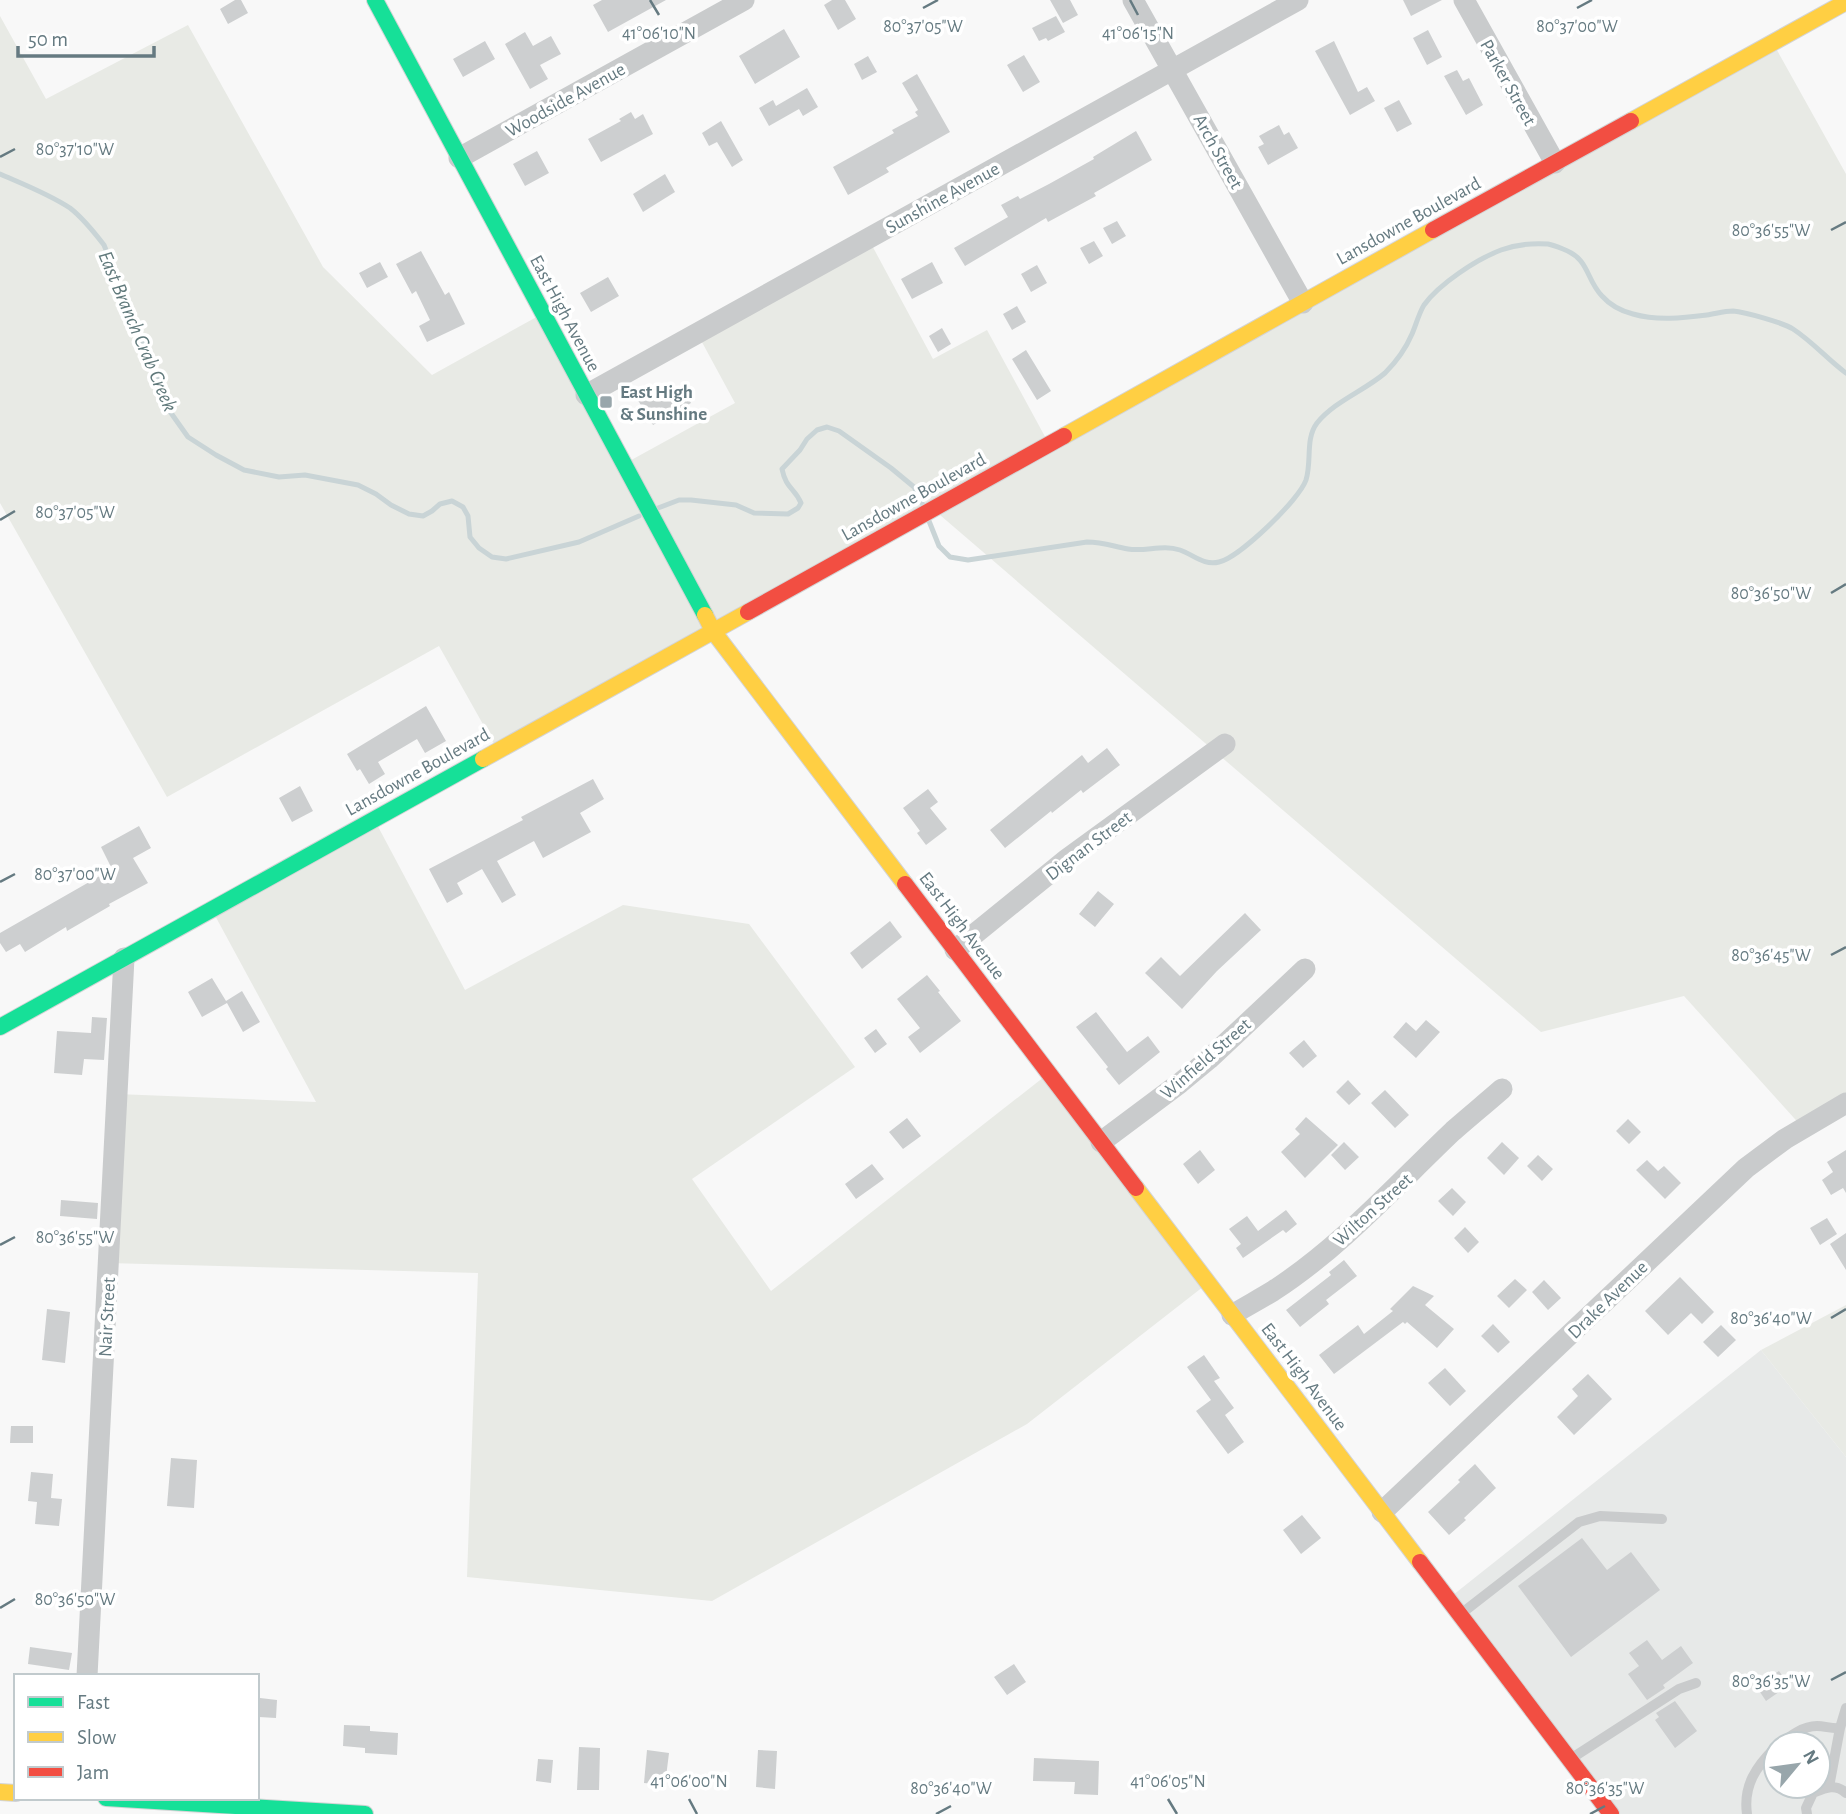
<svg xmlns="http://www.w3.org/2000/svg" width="1846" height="1814" font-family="'Alegreya Sans',sans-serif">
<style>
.built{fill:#e7e9e8;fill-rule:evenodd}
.green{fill:#e8eae5}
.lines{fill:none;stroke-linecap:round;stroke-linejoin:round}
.stream{stroke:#c9d4d6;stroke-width:5}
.building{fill:#cdcfd0}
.fast-casing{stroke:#d3d4d5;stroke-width:18}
.slow-casing{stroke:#d3d4d5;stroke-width:18}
.jam-casing{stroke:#d3d4d5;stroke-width:18}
.lane{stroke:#c9cbcc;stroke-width:10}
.street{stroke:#c9cbcc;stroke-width:21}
.fast{stroke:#16e098;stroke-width:16}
.slow{stroke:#ffcf43;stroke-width:16}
.jam{stroke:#f24e42;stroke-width:16}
.ticks{fill:none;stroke:#657a81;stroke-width:2.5}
.poi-dot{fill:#98a6ab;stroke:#fff;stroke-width:2.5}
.labels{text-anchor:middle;stroke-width:7;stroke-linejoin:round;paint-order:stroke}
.street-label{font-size:19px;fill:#657a81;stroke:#fff}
.poi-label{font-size:19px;font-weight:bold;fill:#657a81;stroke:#fff;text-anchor:start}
.water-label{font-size:21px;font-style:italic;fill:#60797b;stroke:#fff}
.ticks-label{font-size:18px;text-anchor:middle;fill:#657a81;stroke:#fff;stroke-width:7;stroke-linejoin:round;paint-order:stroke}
</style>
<rect width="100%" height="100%" fill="#f8f8f8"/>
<!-- built -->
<path class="built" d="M1761,1350L1846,1457V1814H1611L1448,1599ZM1776,1744H1818V1786H1776Z"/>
<!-- green -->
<path class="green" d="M0,16L46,99L188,25L323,267L432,375L542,314L624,464L735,403L697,333L868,238L933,359L987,330L1049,444L1773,43L1846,174V1103L1803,1128L1684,996L1541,1032L933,509L498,751L439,646L167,797L0,503Z
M374,819L465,990L623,905L749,924L855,1067L692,1179L771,1291L1049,1073L1208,1283L1027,1424L712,1601L467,1577L478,1273L108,1263L117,1094L316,1102L212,910Z
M1846,1305V1457L1761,1350Z"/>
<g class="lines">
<!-- stream -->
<path class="stream" d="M0,174C23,184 49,194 70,208C83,218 94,232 104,245L171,413L188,437L216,455L244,470L279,477L305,475L358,485L376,494L391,505L409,514L423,516L432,511L440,504L452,501L463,507L468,516L470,537L479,548L492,557L506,559L579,542L639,516
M658,508L679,500H691L736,505L754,513L788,514L798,508L801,503C795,488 786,489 782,469L800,450L807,439L817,430L827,427L839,431L891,468L914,487L923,505
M929,521L939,546L950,557L968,560L1087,542C1103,542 1112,546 1128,549C1146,552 1162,544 1180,550C1194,555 1204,566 1219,562C1240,557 1299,500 1306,480C1312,461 1305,439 1317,423C1335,401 1364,391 1385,373C1396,362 1406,348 1412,334C1416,325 1419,313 1424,305C1439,284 1477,259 1501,250C1515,245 1533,243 1548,244C1553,245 1558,247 1563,249C1590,259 1585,278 1602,296C1610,305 1621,311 1633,314C1657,321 1683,318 1707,315C1715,314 1724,311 1733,311C1745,312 1784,323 1793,329C1813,342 1828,360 1846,373"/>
</g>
<!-- building -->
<path class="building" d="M235,0H241L248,13L228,24L220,9Z
M602,0H666L608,32L593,5Z
M832,0H845L856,19L838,30L824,5Z
M1050,0H1070L1078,15L1063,23Z
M1403,0H1442L1411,16Z
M1056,16L1065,32L1048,41L1046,38L1039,41L1032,28Z
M784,29L800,57L755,84L739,56Z
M1428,30L1442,57L1427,65L1413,38Z
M525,32L533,46L551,36L561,54L540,65L548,79L530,89L505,44Z
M485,41L495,59L463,77L453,59Z
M1334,41L1358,92L1367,87L1375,101L1350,115L1315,51Z
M1024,55L1040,82L1023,92L1007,65Z
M868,56L877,72L862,80L854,64Z
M1457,70L1463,81L1469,78L1483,105L1466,115L1444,76Z
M917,74L950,132L886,168L889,172L848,195L833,167L894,133L892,130L918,116L915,112L918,110L902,83Z
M807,88L818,107L803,116L799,109L769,126L759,108L773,100L776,106Z
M1399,100L1412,124L1397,132L1384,108Z
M631,112L635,119L643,114L653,134L601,162L588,139L621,121L619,119Z
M721,121L743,160L732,167L717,142L709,146L702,133Z
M1279,125L1284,135L1289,132L1298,148L1268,165L1258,147L1264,144L1259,136Z
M1136,131L1152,160L1094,193L1096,196L1048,222L1046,218L965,266L954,248L1008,217L1001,205L1018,196L1020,199L1049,184L1094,159L1093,157Z
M537,151L549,173L525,186L513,164Z
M665,174L675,192L643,212L633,194Z
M1117,221L1126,236L1112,244L1103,228Z
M1094,241L1103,256L1089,264L1080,248Z
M421,251L445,295L449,292L465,324L427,342L419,326L430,320L416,291L412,294L396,264Z
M380,262L388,277L367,288L359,273Z
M932,262L943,283L912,299L901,279Z
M1037,265L1047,283L1031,292L1021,274Z
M608,277L619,296L591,312L580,293Z
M1017,306L1026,322L1012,330L1003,314Z
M942,328L951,344L938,352L929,336Z
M1026,350L1051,391L1037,400L1012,359Z
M658,384L666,398L683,388L691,403L653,425L636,397Z
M426,706L446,741L425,753L417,739L378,762L385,774L369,784L360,769L357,771L347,754Z
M1107,748L1120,765L1083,793L1081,790L1052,813L1051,811L1005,848L990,830L1082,755L1088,763Z
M593,779L604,799L580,813L591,832L543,858L534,841L497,861L516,895L502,903L482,869L457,883L463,894L447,903L429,869L523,820L521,817Z
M300,786L313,811L292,822L279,798Z
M928,789L938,802L930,808L947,829L926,845L917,833L920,831L903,808Z
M139,826L151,848L133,858L148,883L109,904L110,906L67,931L66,927L25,952L20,944L6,952L0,943V933L112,869L101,847Z
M1098,891L1114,904L1095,927L1079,914Z
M1245,913L1261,930L1217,971L1182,1009L1145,973L1161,957L1180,976Z
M890,921L902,937L862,969L850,953Z
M927,975L940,991L938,992L961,1021L920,1053L908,1037L920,1028L897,999Z
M212,978L226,1001L242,991L260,1022L243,1032L227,1003L202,1017L188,992Z
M1096,1012L1127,1052L1148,1036L1160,1052L1119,1085L1106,1069L1108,1067L1076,1027Z
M92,1017L107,1018L104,1060L84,1059L82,1075L54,1073L57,1031L91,1033Z
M1426,1020L1440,1032L1416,1058L1393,1037L1406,1022L1416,1031Z
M876,1029L887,1044L875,1053L864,1038Z
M1304,1040L1317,1056L1303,1068L1289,1053Z
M1348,1080L1361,1094L1349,1105L1336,1092Z
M1385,1090L1409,1115L1395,1128L1371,1103Z
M1306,1117L1338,1145L1305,1178L1281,1152L1300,1134L1295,1129Z
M907,1118L921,1136L903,1149L889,1132Z
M1628,1119L1641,1132L1629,1144L1616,1131Z
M1344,1142L1359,1157L1345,1170L1331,1155Z
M1502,1142L1519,1158L1504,1175L1487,1158Z
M1200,1150L1215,1170L1198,1184L1183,1164Z
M1846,1150V1193L1843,1188L1831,1195L1822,1180L1833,1172L1827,1162Z
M1538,1155L1553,1169L1542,1181L1527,1166Z
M1647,1160L1658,1171L1664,1166L1681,1183L1665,1199L1636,1170Z
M872,1164L884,1179L856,1199L845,1184Z
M1452,1188L1466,1202L1453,1216L1438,1201Z
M61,1200L98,1203L97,1219L60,1216Z
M1286,1210L1297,1224L1286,1233L1283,1230L1243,1258L1236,1248L1241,1244L1229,1229L1247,1216L1258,1231Z
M1827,1218L1837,1234L1820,1245L1810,1228Z
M1465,1227L1479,1242L1468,1253L1454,1238Z
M1846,1233V1270L1830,1244Z
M1344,1260L1357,1276L1326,1300L1329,1304L1300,1327L1286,1310L1331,1275L1329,1272Z
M1680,1277L1714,1312L1702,1324L1691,1313L1668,1335L1645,1311Z
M1515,1279L1527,1290L1509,1308L1497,1296Z
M1544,1280L1561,1298L1548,1310L1532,1292Z
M1413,1286L1434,1296L1425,1305L1454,1329L1437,1348L1407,1322L1405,1324L1403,1322L1334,1374L1319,1355L1358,1325L1364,1334L1393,1311L1390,1309Z
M47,1309L70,1312L65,1363L42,1360Z
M1493,1324L1510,1342L1498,1353L1481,1336Z
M1721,1325L1736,1340L1718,1357L1703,1342Z
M1204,1355L1220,1378L1214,1381L1234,1408L1225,1415L1244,1442L1228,1454L1196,1411L1211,1400L1187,1367Z
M1445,1368L1466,1391L1450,1406L1428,1383Z
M1588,1374L1612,1399L1574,1435L1557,1417L1578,1396L1572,1389Z
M11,1426H33V1443H10Z
M171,1458L197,1460L194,1508L167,1506Z
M1475,1464L1496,1488L1464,1518L1466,1520L1449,1535L1428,1512L1460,1482L1458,1480Z
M31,1472L53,1474L51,1498L62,1499L59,1526L35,1524L37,1502L28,1501Z
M1302,1515L1321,1538L1301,1554L1283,1530Z
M1582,1538L1607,1570L1631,1552L1660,1590L1571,1657L1518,1586Z
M1647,1640L1662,1660L1681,1646L1693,1663L1663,1685L1665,1688L1647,1700L1628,1674L1639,1666L1629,1653Z
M30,1647L72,1653L69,1670L28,1664Z
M1014,1664L1026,1682L1007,1695L994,1677Z
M1779,1671L1789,1685L1766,1701L1756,1686Z
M260,1698L277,1700L276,1718L259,1717Z
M1675,1701L1697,1731L1675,1748L1655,1720L1659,1717L1656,1713Z
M344,1725L370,1726V1731L398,1733L397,1755L365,1753V1748L343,1746Z
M579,1747L600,1748L599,1790H577Z
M647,1750L669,1753L665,1785L644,1783Z
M758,1750L777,1751L775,1789L756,1787Z
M1034,1758L1099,1761L1098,1795L1074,1794L1075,1782L1033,1781Z
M538,1759L553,1760L551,1783L536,1781Z"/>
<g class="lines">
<defs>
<path id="fast" d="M375,0L705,615
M0,1027L483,759
M106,1798L365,1814"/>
<path id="slow" d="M1631,121L1846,2
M1064,436L1433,230
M705,615L713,631L905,884
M483,759L748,612
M1136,1188L1420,1562
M0,1792L16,1793"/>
<path id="jam" d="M1433,230L1631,121
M748,612L1064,436
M905,884L1136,1188
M1420,1562L1611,1814"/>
</defs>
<!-- fast casing -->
<use href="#fast" class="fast-casing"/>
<!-- slow casing -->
<use href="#slow" class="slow-casing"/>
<!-- jam casing -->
<use href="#jam" class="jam-casing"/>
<!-- lane -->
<path class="lane" d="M1462,1613L1579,1522L1600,1516L1662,1519
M1780,1744C1790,1736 1803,1726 1817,1726C1825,1726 1832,1729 1840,1728L1846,1708
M1572,1758L1679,1689L1696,1683
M1829,1787L1840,1728
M1747,1814C1743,1786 1756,1766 1776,1747
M1807,1814L1806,1808L1813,1793C1825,1788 1835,1783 1846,1793"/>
<!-- street -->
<path class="street" d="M1133,0L1303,303
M1464,0L1555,163
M459,158L744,0
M586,395L1298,0
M955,950L1067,859L1225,744
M1101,1142L1180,1083L1209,1059L1305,969
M1232,1315C1245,1307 1260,1299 1273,1291C1341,1247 1395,1186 1453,1131C1469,1117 1486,1103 1502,1089
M1382,1512L1746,1168L1785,1139L1846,1103
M87,1676L124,958"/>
<!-- fast -->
<use href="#fast" class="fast"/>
<!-- slow -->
<use href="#slow" class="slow"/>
<!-- jam -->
<use href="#jam" class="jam"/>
</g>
<!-- ticks -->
<path class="ticks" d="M650,0L659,15M1130,0L1138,15M923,8L938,0M1577,8L1592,0M0,157L15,149M1831,230L1846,222M0,520L15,511M1831,593L1846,584M0,882L15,874M1831,955L1846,947M0,1245L15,1237M1831,1318L1846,1309M0,1608L15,1599M1831,1680L1846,1672M689,1799L697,1814M1168,1799L1177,1814M936,1814L951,1806M1590,1814L1605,1806"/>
<!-- markers -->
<rect class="poi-dot" x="599" y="395" width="14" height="14" rx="3.5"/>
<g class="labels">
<!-- street labels -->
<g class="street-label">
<text transform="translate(1509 82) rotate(61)" y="7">Parker Street</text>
<text transform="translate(565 99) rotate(-29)" y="7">Woodside Avenue</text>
<text transform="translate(1219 151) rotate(61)" y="7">Arch Street</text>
<text transform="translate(942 197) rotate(-29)" y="7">Sunshine Avenue</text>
<text transform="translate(1408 220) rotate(-29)" y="7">Lansdowne Boulevard</text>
<text transform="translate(566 313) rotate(62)" y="7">East High Avenue</text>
<text transform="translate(913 496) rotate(-29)" y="7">Lansdowne Boulevard</text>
<text transform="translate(417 771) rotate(-29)" y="7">Lansdowne Boulevard</text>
<text transform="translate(1088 845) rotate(-37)" y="7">Dignan Street</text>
<text transform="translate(963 925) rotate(53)" y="7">East High Avenue</text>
<text transform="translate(1205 1058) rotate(-41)" y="7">Winfield Street</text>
<text transform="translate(1372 1209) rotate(-42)" y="7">Wilton Street</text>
<text transform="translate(1607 1299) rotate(-44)" y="7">Drake Avenue</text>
<text transform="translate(106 1317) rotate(-87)" y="7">Nair Street</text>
<text transform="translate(1305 1376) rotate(53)" y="7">East High Avenue</text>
</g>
<!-- poi labels -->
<g class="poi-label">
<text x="620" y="398">East High<tspan x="620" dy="22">&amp; Sunshine</tspan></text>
</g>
<!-- water labels -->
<g class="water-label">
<text transform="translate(138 331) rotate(67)" y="7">East Branch Crab Creek</text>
</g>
</g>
<g class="ticks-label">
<text x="923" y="32">80°37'05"W</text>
<text x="1577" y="32">80°37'00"W</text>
<text x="659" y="39">41°06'10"N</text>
<text x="1138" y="39">41°06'15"N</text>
<text x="75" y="155">80°37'10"W</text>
<text x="1771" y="236">80°36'55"W</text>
<text x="75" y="518">80°37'05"W</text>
<text x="1771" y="599">80°36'50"W</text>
<text x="75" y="880">80°37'00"W</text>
<text x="1771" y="961">80°36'45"W</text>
<text x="75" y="1243">80°36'55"W</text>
<text x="1771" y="1324">80°36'40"W</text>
<text x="75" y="1605">80°36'50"W</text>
<text x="1771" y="1687">80°36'35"W</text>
<text x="689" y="1787">41°06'00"N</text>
<text x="1168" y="1787">41°06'05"N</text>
<text x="951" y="1794">80°36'40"W</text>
<text x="1605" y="1794">80°36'35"W</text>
</g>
<!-- legend -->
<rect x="14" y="1674" width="245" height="126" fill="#ffffff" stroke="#c1cacd" stroke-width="2"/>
<rect x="28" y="1697" width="35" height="10" fill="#16e098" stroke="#c1cacd" stroke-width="2"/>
<text x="77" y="1709" font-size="21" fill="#657a81">Fast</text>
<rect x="28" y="1732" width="35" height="10" fill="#ffcf43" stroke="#c1cacd" stroke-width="2"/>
<text x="77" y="1744" font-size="21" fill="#657a81">Slow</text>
<rect x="28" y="1767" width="35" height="10" fill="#f24e42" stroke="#c1cacd" stroke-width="2"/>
<text x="77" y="1779" font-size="21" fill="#657a81">Jam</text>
<!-- north arrow -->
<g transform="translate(1797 1765) rotate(61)"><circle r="33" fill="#ffffff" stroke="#c1cacd" stroke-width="2"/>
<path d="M0-5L12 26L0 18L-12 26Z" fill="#98a6ab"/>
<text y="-10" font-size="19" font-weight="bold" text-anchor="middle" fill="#657a81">N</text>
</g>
<!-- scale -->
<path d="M18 46v10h136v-10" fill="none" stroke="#657a81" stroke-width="3.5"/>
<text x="28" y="46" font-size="21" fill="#657a81" stroke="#ffffff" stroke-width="5" paint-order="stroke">50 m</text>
</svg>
